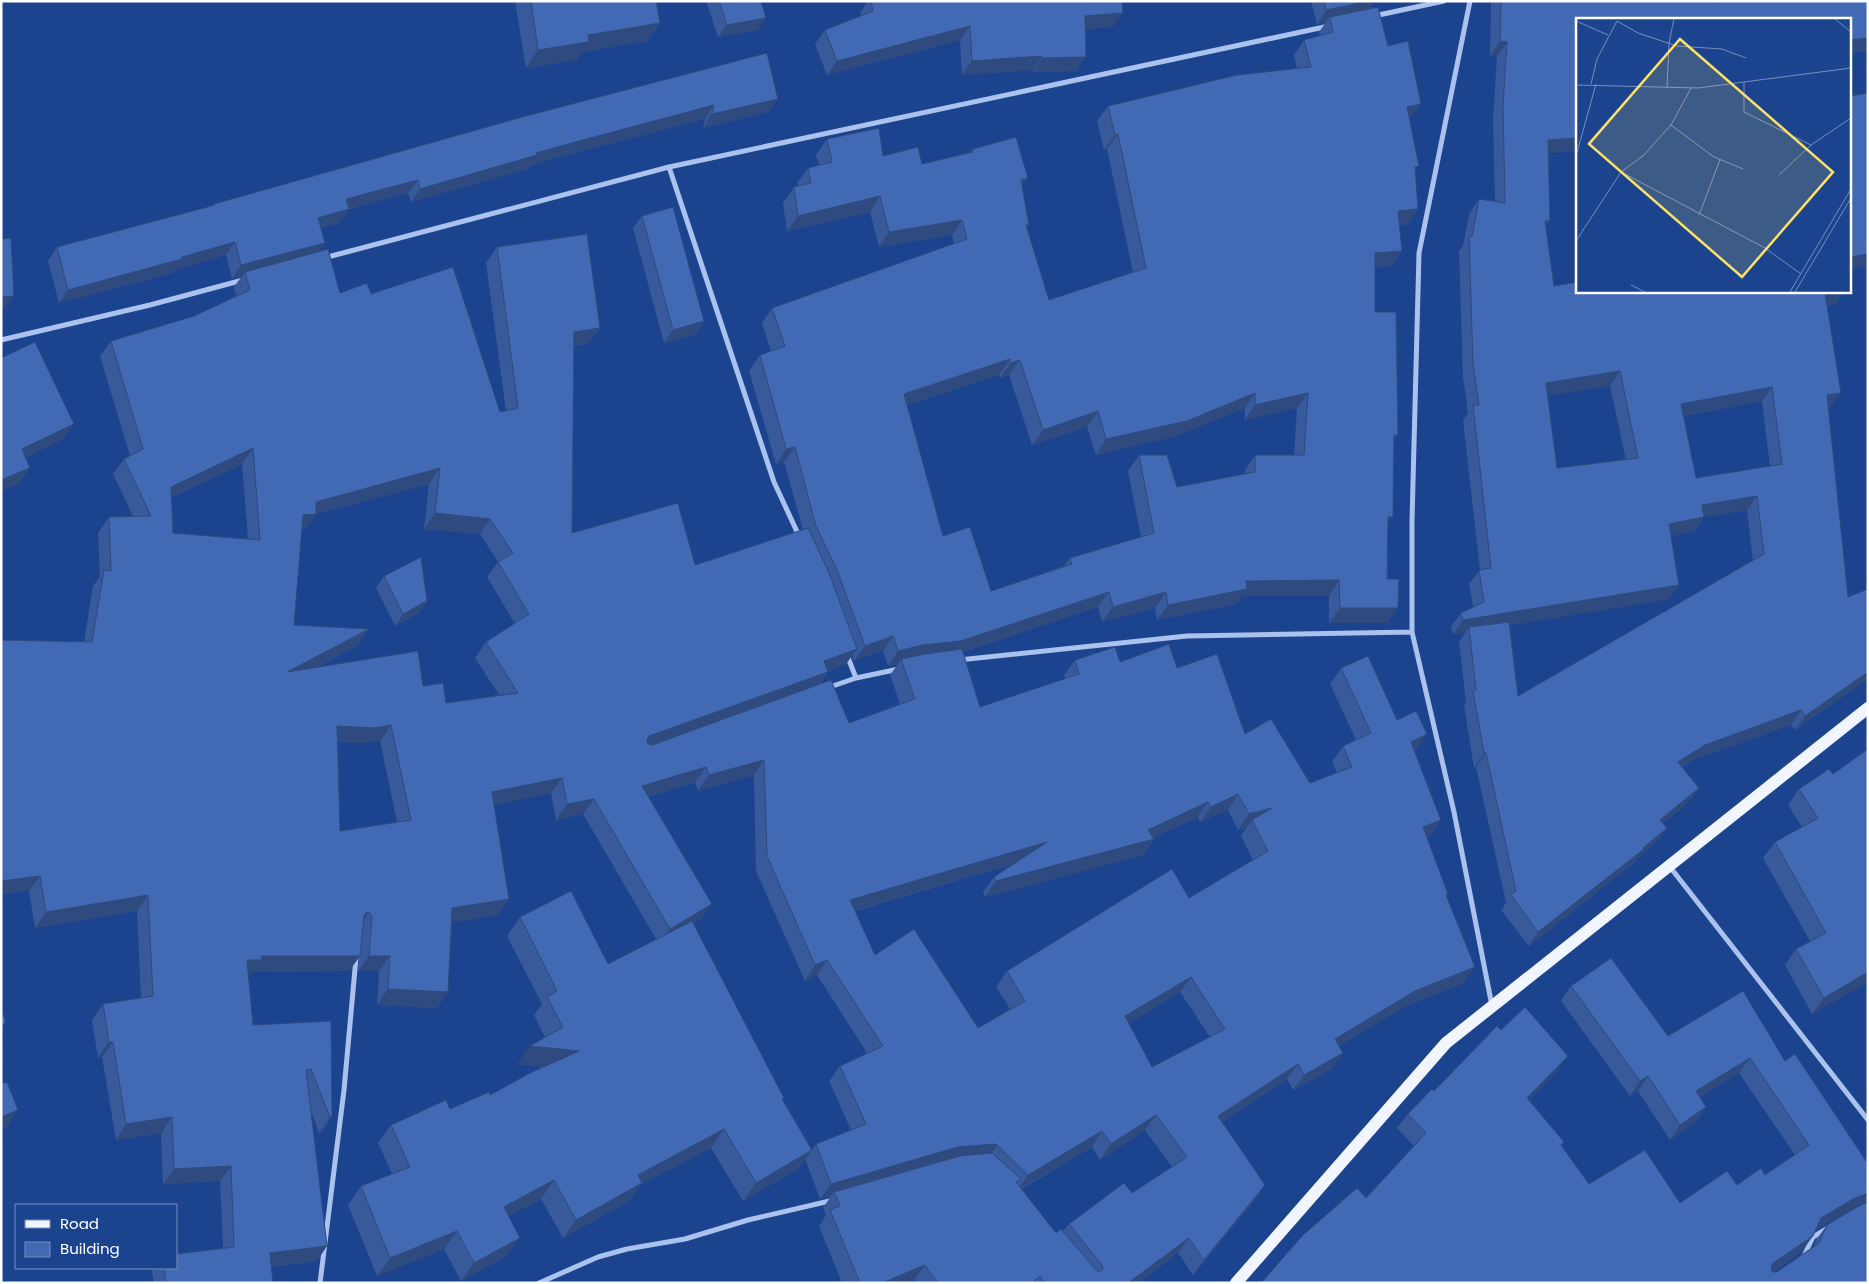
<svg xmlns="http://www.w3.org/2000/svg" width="1869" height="1284" font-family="Poppins,sans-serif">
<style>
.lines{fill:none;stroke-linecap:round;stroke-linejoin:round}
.minor{stroke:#aac2ed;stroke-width:5}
.primary{stroke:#f0f5ff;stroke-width:12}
.wall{fill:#385a9b;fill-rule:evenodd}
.shaded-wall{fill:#2e4a7e}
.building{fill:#4169b4;stroke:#2e4a7e;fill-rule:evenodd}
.inset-road{fill:none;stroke:#778ebb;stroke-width:1}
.view{fill:#fde168;fill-opacity:0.15;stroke:#fde168;stroke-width:2.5}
.inset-edge{fill:none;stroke:#fff;stroke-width:2.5}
</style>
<rect width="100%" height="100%" fill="#1c438e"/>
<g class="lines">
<!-- minor -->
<path class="minor" d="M1470,1L1419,253L1412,521V632L1454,812L1492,1006
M1374,16L1444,1
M669,167L774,482L799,536
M324,258L669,167L1329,26
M1,340L150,305L243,280
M847,655L856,678
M959,660L1187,636L1412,632
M827,688L856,678L899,669
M1670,867L1868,1120
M1804,1256L1813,1237L1828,1228
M320,1283L344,1090L356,958
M539,1283L598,1257L627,1249L685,1239L748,1220L834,1200"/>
<!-- primary -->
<path class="primary" d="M1236,1283L1446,1043L1868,708"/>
</g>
<!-- wall -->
<path class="wall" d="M515,1H656L660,23L647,41L582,52L576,60L526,68Z
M706,1H761L758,30L718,37Z
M865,1H1122L1113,27L1085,29L1086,57L1076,71L1033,72V70L962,75L960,40L827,75L815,44L825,30L861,16L860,13L866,4Z
M1311,1H1374L1369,9L1388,46L1410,119L1418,209L1408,224L1400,225L1391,266L1375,268V312L1398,435L1394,441L1388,525V623H1329V596H1242L1237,604L1157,620L1155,608L1102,622L1098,607L963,652L980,707L1065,679L1064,675L1075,660L1120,662L1177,668L1245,734L1310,783L1337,773L1332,762L1343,746L1356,740L1330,684L1341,668L1397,720L1427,734L1416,750L1415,751L1430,836L1426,837L1446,896L1464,983L1404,1007L1339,1046L1332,1069L1293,1090L1287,1079L1222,1122L1265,1185L1255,1200L1193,1275L1178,1253L1138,1283H915L914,1280L908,1283H842L819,1226L826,1215L823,1208L831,1196L820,1199L805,1159L799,1168L743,1201L711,1148L641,1184L629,1201L563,1238L541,1199L509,1216L507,1256L461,1281L444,1249L377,1276L348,1205L361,1186L392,1174L378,1143L391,1125L450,1109L490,1095L544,1067L517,1064L545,1037L534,1015L542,1004L507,936L520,917L608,964L656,939L583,814L556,820L551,793L494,805L498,915L452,922L448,992L437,1008L377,1005L379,971H358L359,957L349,971L253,972L251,975H248L253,1025L331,1021L332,1117L322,1132L319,1133L312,1113L317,1261L271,1267L273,1283H154L152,1271L155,1268H176L223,1249L220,1181L163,1184L161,1133L116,1140L102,1057L98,1058L92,1020L103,1004L141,998L137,911L35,928L29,891L84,642L93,586L100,576L98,533L109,517L133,516L113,474L124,459L130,456L100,356L111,341L194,316L236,296L234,287L242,276L232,279L226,255L175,270L173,273L59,303L48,261L57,247L213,206L214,204L526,116L778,99L768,112L703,128L705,119L558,157L530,166L527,169L411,202L408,193L349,209L339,223L321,228L318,252L340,293L371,294L500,412L506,411L486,263L497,247L600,328L589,343L574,346L572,533L695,565L803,530L784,462L776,464L749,371L760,355L771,351L762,323L772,308L954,244L952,235L879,247L870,212L787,231L783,203L794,187L798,186L797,183L808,168L819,165L816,155L827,139L883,156L922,164L970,152L973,149L1028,178L1022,186L1027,228L1049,300L1133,272L1107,149L1104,150L1097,121L1108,106L1297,69L1294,55L1304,40L1320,36L1319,32L1326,22L1317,24ZM999,375L1000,378L1009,375L1032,445L1087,427L1096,455L1176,436L1245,408V420L1297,408L1294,455H1255L1245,470V474L1177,487L1139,455L1128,471L1141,537L1070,558L1064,566L991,591L943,536L907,405ZM242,464L248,539L173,533L172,497ZM429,484L424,529L480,534L498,562L487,577L515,624L486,642L475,658L499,695L446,703L423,686L315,668L358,645L294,625L302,530H305L316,514ZM883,651L888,666L898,664L890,675L900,704L849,723L820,684L828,671L846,664L852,655L854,661ZM380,741L397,822L340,831L338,742L364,743ZM754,775L756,871L805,981L817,975L867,1053L840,1066L829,1081L851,1130L816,1144L812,1150L782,1101L693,924L701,919L648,797L695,782L698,791ZM1228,810L1238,830L1247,827L1241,836L1253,860L1189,898L1007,971L996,987L1010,1009L978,1028L875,955L855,911L1013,864L994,877L983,892L985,897L1143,855L1154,839L1153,838L1198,817L1200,822ZM1180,992L1210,1037L1152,1067L1129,1023ZM1145,1130L1172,1167L1132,1193L1069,1224L1063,1231L1056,1233L1021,1189L1092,1147L1100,1160Z
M1491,1H1715L1716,2L1868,1V51L1850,53V19L1548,153L1550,221L1546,226L1554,286L1601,293L1835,305L1827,306L1831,407H1828L1848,597L1868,589V679L1795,730L1791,725L1695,759L1682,767L1689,802L1663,823L1657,842L1638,858L1634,863L1529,946L1501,910L1506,903L1476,767L1474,768L1464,705L1466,702L1459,642L1466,632L1453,634L1451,627L1461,613L1473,607L1469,584L1480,570L1463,420L1468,413L1463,377L1459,251L1463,246L1469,214L1479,199L1495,202L1493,119L1497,56H1490ZM1610,386L1626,460L1557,468L1548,395ZM1762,401L1770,466L1696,478L1684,416ZM1747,510L1753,561L1518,696L1510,625L1669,599L1679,585L1671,536L1694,531L1704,517Z
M642,216L704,321L696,334L664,343L633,228Z
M384,576L427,601L419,613L395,626L376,588Z
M1829,769L1868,982L1812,1014L1785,965L1796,949L1810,941L1763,858L1775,842L1802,827L1788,805L1799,789Z
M1571,986L1668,1036L1785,1061L1868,1164V1283H1261L1366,1198L1414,1146L1397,1128L1408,1114L1434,1091L1501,1030L1557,1071L1529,1100L1564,1142L1562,1146L1589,1184L1680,1203L1737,1185L1765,1175L1795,1155L1739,1073L1700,1097L1706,1107L1696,1122L1670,1140L1638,1091L1630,1096L1561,1001ZM1852,1210L1827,1225L1816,1240L1814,1246L1777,1272H1773L1802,1251L1816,1230L1843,1214Z"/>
<!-- shaded-wall -->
<path class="shaded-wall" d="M1364,1H1374L1365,13L1330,17L1326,22L1317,24L1326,10Z
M1123,13L1113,27L1075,30L1085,16Z
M766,18L758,30L718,37L727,25Z
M660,23L647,41L582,52L576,60L526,68L538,50L588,35Z
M970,26L960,40L827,75L837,61Z
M1868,38V51L1850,53V40Z
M1500,41L1507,42L1497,56H1490Z
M1042,56L1033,70L962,75L972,61Z
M1086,57L1076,71L1033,72L1042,58Z
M778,99L768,112L703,128L712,114Z
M1421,104L1410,119L1396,122L1407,107Z
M714,105L705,119L558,157L530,166L527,169L411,202L420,189L568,144Z
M1118,134L1107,149L1104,150L1115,135Z
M1578,138V151L1538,154L1548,140Z
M1028,178L1017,193L1021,180Z
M418,180L408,193L336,212L346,199Z
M880,196L870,212L787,231L798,216Z
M349,209L339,223L309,232L318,218Z
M1418,209L1408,224L1388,226L1398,211Z
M962,220L952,235L879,247L889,232Z
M1545,221H1550L1540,235Z
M235,242L226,255L175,270L173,273L59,303L68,290Z
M325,243L315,256L245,272L242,276L232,279L241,265Z
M1402,251L1391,266L1364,269L1375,253Z
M1868,254V266L1850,269V257Z
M1840,291H1844L1835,305L1815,307L1825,293Z
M14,296L5,308L1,309V297Z
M704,321L696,334L664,343L673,330Z
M600,328L589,343L563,347L574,332Z
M1010,359L999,375L893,409L904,394Z
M1020,360L1009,375L1000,378L1011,363Z
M1620,371L1610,386L1536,397L1546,383Z
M1772,387L1762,401L1671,418L1681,404Z
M1255,393L1245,408L1176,436L1096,455L1106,439Z
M1308,393L1297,408L1245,420L1255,405Z
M1841,393L1831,407L1817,409L1827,395Z
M1098,411L1087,427L1032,445L1043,430Z
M74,424L62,440L11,465L22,449Z
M1394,435H1398L1388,450Z
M795,447L784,462L776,464L786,449Z
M253,448L242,464L160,502L171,487Z
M30,468L19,484L1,491V480Z
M440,468L429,484L316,514L305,530L292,531L303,515L316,502Z
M1757,496L1747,510L1704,517L1694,531L1659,539L1669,524L1702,505Z
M435,513L490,519L480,534L424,529Z
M1388,517H1393L1383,532Z
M1339,580L1329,596H1242L1237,604L1157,620L1168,605L1246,581Z
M1679,585L1669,599L1470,632L1469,627L1466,632L1453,634L1463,620Z
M1109,592L1098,607L950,656L901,659L898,664L888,666L898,651Z
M1166,592L1155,608L1102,622L1113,607Z
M427,601L419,613L395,626L403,614Z
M1340,608H1398L1388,623H1329Z
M369,629L358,645L276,688L287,672Z
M893,636L883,651L854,661L865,646Z
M857,649L846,664L813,676L824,661Z
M828,672L817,687L639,752L649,736Z
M1868,672V679L1795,730L1805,716Z
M1801,710L1791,725L1695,759L1668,776L1678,762L1705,745Z
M391,725L380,741L364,743L326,741L337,726Z
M1427,734L1416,750L1401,757L1411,742Z
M1484,753H1486L1476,767L1474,768Z
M764,760L754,775L698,791L709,775Z
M706,767L695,782L631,802L642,786Z
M562,778L551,793L481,808L492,792Z
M1699,788L1689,802L1650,834L1660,820Z
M1238,794L1228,810L1200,822L1211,807Z
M594,799L583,814L556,820L567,804Z
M1208,802L1198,817L1144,842L1154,839L1143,855L985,897L996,881L1148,830Z
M1272,808L1252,820L1247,827L1238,830L1249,814Z
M1441,820L1430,836L1412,842L1423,827Z
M1667,828L1657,842L1638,858L1634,863L1529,946L1538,932Z
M1047,842L1036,857L839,915L850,900Z
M40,876L29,891L1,895V881Z
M148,895L137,911L35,928L46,912Z
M509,899L498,915L442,924L452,908Z
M712,904L701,919L659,945L670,929Z
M369,912L358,928L366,913Z
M261,956H360L349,971L253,972L251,975L236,976L247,960Z
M369,956H390L379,971H358Z
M827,960L817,975L805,981L815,965Z
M1475,967L1464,983L1404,1007L1324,1055L1335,1039L1415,991Z
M1868,972V982L1812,1014L1824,998Z
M1191,977L1180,992L1114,1032L1125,1016Z
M388,989L448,992L437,1008L377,1005Z
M6,1023L1,1030V1025Z
M109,1042H113L102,1057L98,1058Z
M530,1046L579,1051L566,1069L517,1064Z
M1343,1053L1332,1069L1293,1090L1304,1075Z
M1568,1056L1557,1071L1516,1113L1527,1098Z
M1750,1058L1739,1073L1685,1106L1696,1091Z
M1298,1064L1287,1079L1207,1132L1218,1116Z
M1648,1076L1638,1091L1630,1096L1640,1081Z
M1706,1107L1696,1122L1670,1140L1680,1125Z
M18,1110L7,1127L1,1129V1117Z
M1156,1115L1145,1130L1100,1160L1111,1144Z
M172,1117L161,1133L116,1140L126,1124Z
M330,1117H332L322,1132L319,1133Z
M724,1129L711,1148L641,1184L629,1201L563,1238L576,1220L638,1175Z
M1102,1131L1092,1147L1017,1190L1028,1175Z
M994,1144L997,1145L986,1161L834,1192L831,1196L820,1199L831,1184L958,1147Z
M812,1150L799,1168L743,1201L756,1183Z
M231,1166L220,1181L163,1184L174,1169Z
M554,1180L541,1199L491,1226L504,1207Z
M1265,1185L1255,1200L1193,1275L1204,1260Z
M1868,1193V1204H1866L1843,1214L1811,1233L1821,1218L1853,1199Z
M457,1231L444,1249L377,1276L390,1258Z
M1813,1236L1802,1251L1762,1279L1772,1264Z
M520,1238L507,1256L461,1281L474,1263Z
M1189,1238L1178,1253L1138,1283H1128Z
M327,1246L317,1261L259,1268L270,1253Z
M925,1265L914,1280L908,1283H882Z"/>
<!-- building -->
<path class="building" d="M531,1H656L660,23L588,35L589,42L538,50Z
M719,1H761L766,18L727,25Z
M871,1H1122L1123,13L1085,16L1086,57L1042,58V56L972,61L970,26L837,61L825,30L873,11Z
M1324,1H1369L1326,10Z
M1501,1H1715L1716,2L1726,1H1868V38L1850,40V19H1578V138L1548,140L1550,221H1545L1554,286L1578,282V291H1600L1601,293L1615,291H1840L1825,293L1841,393L1827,395L1848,597L1868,589V672L1805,716L1801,710L1705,745L1678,762L1699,788L1660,820L1667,828L1643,848L1644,849L1538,932L1511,895L1516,891L1486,753H1484L1473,691L1476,690L1469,627L1509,622L1518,696L1764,554L1757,496L1702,505L1704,517L1669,524L1679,585L1463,620L1461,613L1484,602L1479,570L1491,568L1473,405H1479L1473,363L1469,237H1472L1479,199L1505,203L1503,105L1507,42L1500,41ZM1620,371L1638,458L1557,468L1546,383ZM1772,387L1782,464L1696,478L1681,404Z
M1378,7L1388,46L1408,41L1421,104L1407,107L1419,166L1415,167L1418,209L1398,211L1402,251L1375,253V312H1396L1398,435H1394L1393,517H1388L1387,579H1399L1398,608H1340L1339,580L1246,581L1247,589L1168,605L1166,592L1113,607L1109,592L961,641L923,645L898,651L893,636L865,646L837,570L816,526L795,447L786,449L760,355L785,346L772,308L967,239L962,220L889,232L880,196L798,216L794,187L811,183L808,168L832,162L827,139L879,128L883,156L918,147L922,164L973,152V149L1016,137L1028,178L1021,180L1029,225H1026L1049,300L1146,268L1118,134L1115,135L1108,106L1237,75L1311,67L1304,40L1333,32L1330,17ZM1010,359L1011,363L1020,360L1043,430L1098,411L1106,439L1187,421L1255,393V405L1308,393L1304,455H1255V472L1177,487L1167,455H1139L1154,533L1070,558L1072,564L991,591L970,527L943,536L904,394Z
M767,53L778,99L712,114L714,105L568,144L536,153L537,155L420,189L418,180L346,199L349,209L318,218L325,243L241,265L235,242L182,257V259L68,290L57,247L215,205L214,204L526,116Z
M1868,93V254L1850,257V96Z
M673,207L704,321L673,330L642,216Z
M587,234L600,328L574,332L572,533L678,503L695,565L808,528L829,573L857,649L824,661L828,672L649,736L647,740L648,744L652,745L831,680L849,723L915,699L901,659L925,654L962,649L980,707L1079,674L1075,660L1115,647L1120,662L1169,644L1177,668L1217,654L1245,734L1271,719L1310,783L1352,767L1343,746L1371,733L1341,668L1368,656L1397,720L1416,711L1427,734L1411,742L1441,820L1423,827L1448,894L1446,895L1475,967L1415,991L1335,1039L1343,1053L1304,1075L1298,1064L1218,1116L1265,1185L1204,1260L1189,1238L1128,1283H1045L1040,1276L1032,1283H939L928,1270L925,1265L882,1283H860L830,1210L840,1206L834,1192L960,1156L992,1153L1021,1179L1016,1182L1056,1233L1061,1229L1096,1270L1099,1272L1103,1269L1102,1265L1069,1224L1124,1183L1132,1193L1187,1157L1156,1115L1111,1144L1102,1131L1028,1175L997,1145L994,1144L958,1147L831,1184L816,1144L866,1124L840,1066L883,1046L827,960L815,965L767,856L764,760L709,775L706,767L642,786L712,904L670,929L594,799L567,804L562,778L492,792L509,899L452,908L448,992L388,989L390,956H369L372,917L369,912L366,913L364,916L360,956H261L262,960H247L253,1025L331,1021L332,1117H330L311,1069L306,1070L327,1246L270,1253L273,1283H166L164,1268H176V1254L234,1247L231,1166L174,1169L172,1117L126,1124L113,1042H109L103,1004L153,996L148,895L46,912L40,876L1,881V640L92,642L104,570L111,571L109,517L151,516L124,459L143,449L111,341L194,316L250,290L245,272L328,249L340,293L367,283L371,294L453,267L500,412L518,408L497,247ZM253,448L260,540L173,533L171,487ZM440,468L435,513L490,519L513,553L498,562L529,614L486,642L518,693L446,703L443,683L423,686L418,651L287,672L369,629L294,625L303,515L316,514V502ZM391,725L411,820L340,831L337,726L375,728ZM1238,794L1249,814L1272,808L1252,820L1268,851L1189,898L1172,869L1007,971L1025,1001L978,1028L914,929L875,955L850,900L1047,842L994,877L996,881L1154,839L1148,830L1208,802L1211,807ZM1191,977L1225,1029L1152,1067L1125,1016Z
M11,238L14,296L1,297V239Z
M35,342L74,424L22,449L30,468L1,480V358Z
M421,557L427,601L403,614L384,576Z
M1868,749V972L1824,998L1796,949L1826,933L1775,842L1818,818L1799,789L1829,769L1833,774Z
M571,891L608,964L692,921L784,1098L782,1099L812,1150L756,1183L724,1129L638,1175L642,1183L576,1220L554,1180L504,1207L520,1238L474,1263L457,1231L390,1258L361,1186L410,1167L391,1125L446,1100L450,1109L489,1092L490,1095L530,1073L579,1051L530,1046L563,1027L547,997L557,991L520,917Z
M1611,958L1668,1036L1743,991L1785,1061L1795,1054L1868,1164V1193L1853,1199L1821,1218L1813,1236L1772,1264L1771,1270L1773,1272H1777L1819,1243L1827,1225L1857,1207L1868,1202V1283H1261L1302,1236L1357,1188L1366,1198L1426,1133L1408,1114L1432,1089L1434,1091L1497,1026L1501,1030L1525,1007L1568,1056L1527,1098L1564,1142L1561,1145L1589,1184L1645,1150L1680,1203L1727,1171L1737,1185L1761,1168L1765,1175L1809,1145L1750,1058L1696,1091L1706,1107L1680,1125L1648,1076L1640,1081L1571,986Z
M1,1007L6,1023L1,1025Z
M7,1082L18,1110L1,1117V1084Z"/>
<!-- overview -->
<g transform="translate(1576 18)">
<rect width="275" height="275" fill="#1c438e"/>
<path class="inset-road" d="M259,1L275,14M0,3L32,17M168,64V94L235,127M15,66L21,41L41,3L62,15L101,28L146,31L170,40M0,67L122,70L275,50M91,69L93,25L98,1M95,107L138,139L167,151M0,138L20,66M45,154L189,230L225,256M203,157L235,127L275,100M123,197L144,142M0,223L45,154L68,137L95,107L115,70M55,267L69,274M214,274L275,171M219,274L275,180"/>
<path class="view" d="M104,21L257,154L166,259L13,126Z"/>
<rect width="275" height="275" class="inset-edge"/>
</g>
<!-- border -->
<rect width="1869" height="1284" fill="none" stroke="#ffffff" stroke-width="5"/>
<!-- legend -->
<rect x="15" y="1204" width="162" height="65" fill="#1c438e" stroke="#778ebb"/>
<rect x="25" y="1220" width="25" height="8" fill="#f0f5ff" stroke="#778ebb"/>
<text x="60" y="1229" font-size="15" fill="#ffffff">Road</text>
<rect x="25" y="1242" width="25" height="15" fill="#4169b4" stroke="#778ebb"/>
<text x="60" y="1254" font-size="15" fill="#ffffff">Building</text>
</svg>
